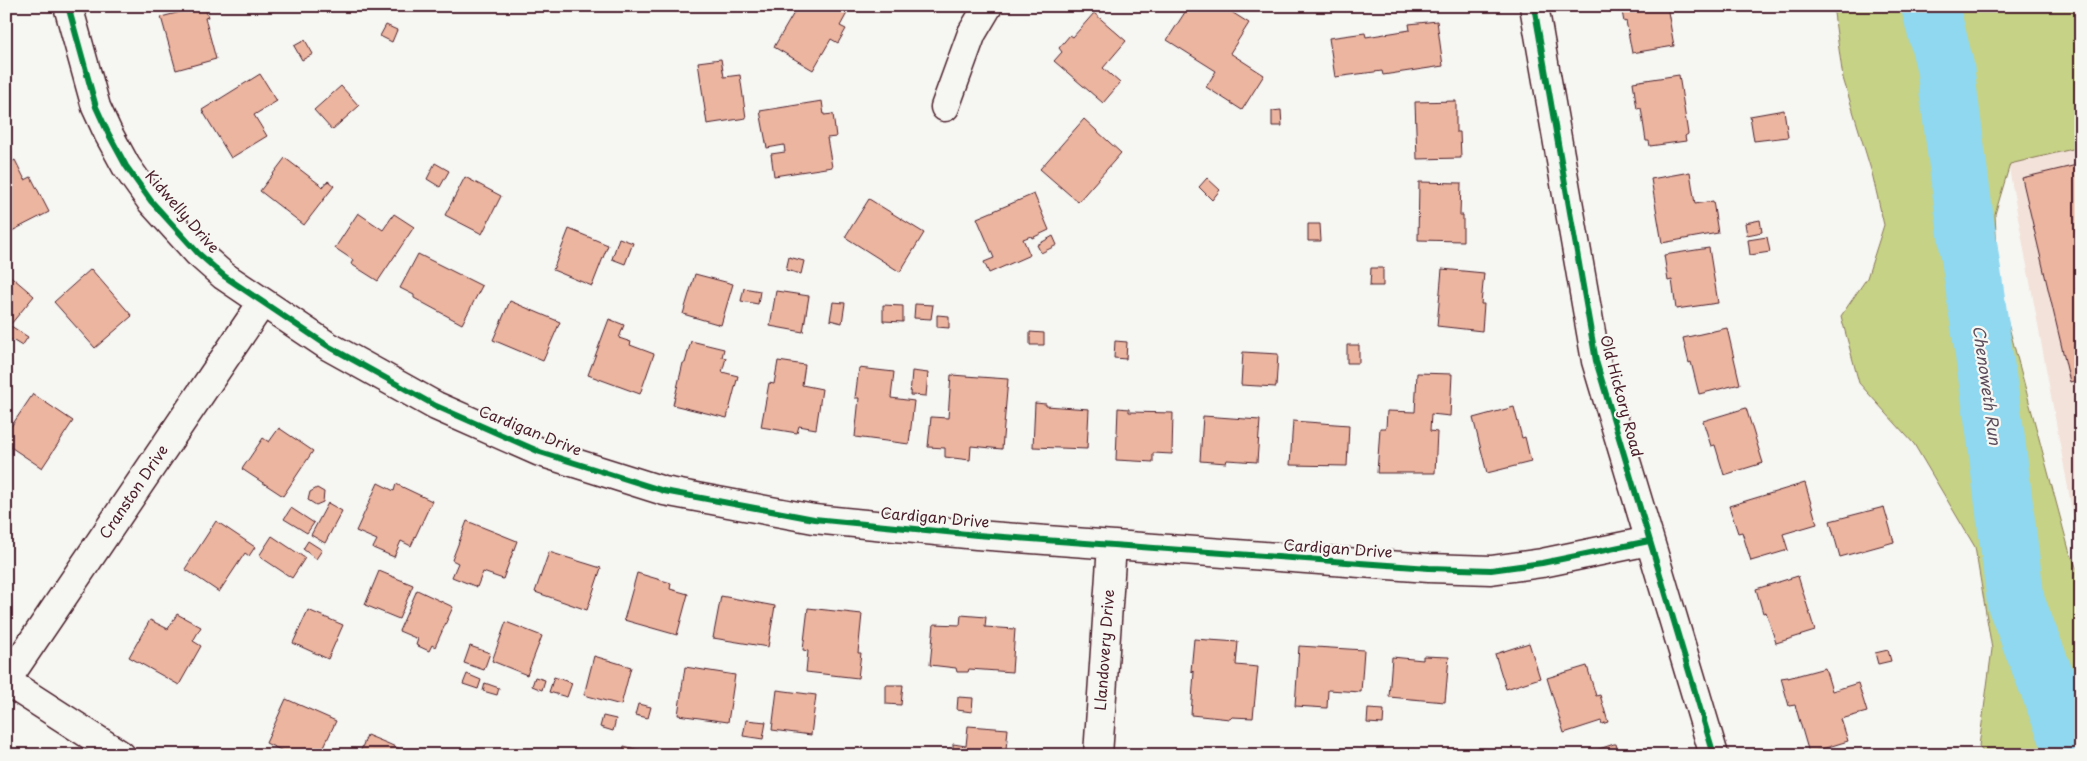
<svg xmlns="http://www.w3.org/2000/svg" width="2087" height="761" font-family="'Playpen Sans',sans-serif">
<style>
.built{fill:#f3e2d9}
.green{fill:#c6d285;stroke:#887858}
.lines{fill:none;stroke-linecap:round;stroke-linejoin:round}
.river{stroke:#8fd8f0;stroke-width:58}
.building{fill:#ecb5a0;stroke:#4a1f2b}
.street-casing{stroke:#4a1f2b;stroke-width:31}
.street{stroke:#f6f6f2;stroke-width:28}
.cycleway-casing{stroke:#f6f6f2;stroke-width:9}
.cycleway{stroke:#00873e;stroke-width:6}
.labels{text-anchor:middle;stroke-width:4.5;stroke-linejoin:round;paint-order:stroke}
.street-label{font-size:15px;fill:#4a1f2b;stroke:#f6f6f2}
.water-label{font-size:16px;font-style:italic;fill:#5b4d5c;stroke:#f6f6f2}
</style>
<rect width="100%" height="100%" fill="#f6f6f2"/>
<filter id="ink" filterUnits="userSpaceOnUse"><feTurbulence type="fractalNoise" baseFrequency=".02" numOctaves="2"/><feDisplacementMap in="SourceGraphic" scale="10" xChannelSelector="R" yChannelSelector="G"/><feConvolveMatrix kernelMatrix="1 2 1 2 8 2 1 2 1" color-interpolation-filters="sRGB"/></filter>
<g filter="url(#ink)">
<!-- built -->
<path class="built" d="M1979,6H2081V558Z"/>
<!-- green -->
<path class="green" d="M1833,6H2081V147L2010,164L1995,214L1999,290L2069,550L2081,578V755H1985L1979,746L1992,649L1975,547L1914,444L1859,383L1841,316L1867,278L1884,225L1872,173L1843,78Z"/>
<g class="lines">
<!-- river -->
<path class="river" d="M1930,6L1945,66L1968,244L1995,431L2016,603L2075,755"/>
</g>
<!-- building -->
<path class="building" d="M204,6L208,17L205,18L216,59L176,70L161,17Z
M798,6H851L840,26L846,29L838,43L831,39L813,70L774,47Z
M1189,6H1222L1249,23L1230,53L1264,75L1242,110L1206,87L1216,71L1167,40Z
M1621,6H1667L1674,46L1632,53L1626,21L1624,22Z
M1094,13L1126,41L1103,68L1120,83L1103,103L1054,61L1062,52L1059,48L1070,35L1073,37Z
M1437,21L1443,66L1383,75L1382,71L1335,77L1329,38L1365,33L1366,37L1410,30L1409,24Z
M386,25L397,30L392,42L380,36Z
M305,40L313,54L302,60L294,46Z
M721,59L724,77L740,75L746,118L707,124L698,62Z
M260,74L277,101L254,115L267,136L231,158L202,110Z
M1679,75L1688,134L1685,136L1686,141L1650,146L1649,141H1646L1641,108L1637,109L1633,82Z
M341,86L359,106L332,130L314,110Z
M822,101L824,115L833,114L836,137L827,138L832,167L774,176L771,154L785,152L784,145L767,148L760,111Z
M1456,101V132H1460L1461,158L1417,159L1415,102Z
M1281,110L1282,126H1272V111Z
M1784,110L1788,137L1754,141L1750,116Z
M1084,119L1121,153L1078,202L1040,169Z
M285,158L323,187L328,181L334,186L304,225L260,191Z
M15,160L25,180L31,177L49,212L6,234V165Z
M435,163L449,171L440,187L427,179Z
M2081,164V379L2070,382L2022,178Z
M1690,172L1695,204L1713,201L1718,233L1662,243L1651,179Z
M465,177L501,196L482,234L445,215Z
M1207,178L1220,190L1212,200L1199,187Z
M1419,182L1461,183L1460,215H1463V241L1418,240Z
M1034,194L1049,230L1032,238L1031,236L1023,239L1030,255L989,273L984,262L994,258L977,218Z
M869,199L924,233L900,272L845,237Z
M358,213L383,230L394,214L414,227L378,281L351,264L353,260L335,248Z
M1760,220L1762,232L1747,235L1745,223Z
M1308,224H1320L1321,241H1308Z
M569,229L608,245L592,286L553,270Z
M1053,236L1057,245L1041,253L1037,245Z
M1767,237L1770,252L1750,255L1748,240Z
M619,238L633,243L625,264L612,259Z
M1709,248L1718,303L1676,309L1672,280L1668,281L1664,255Z
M418,254L482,286L462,324L414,298V295L400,288Z
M789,257L804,261L801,274L786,270Z
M1371,268H1383V286H1370Z
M91,269L132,316L95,348L54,302Z
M1442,269L1484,273L1481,304H1484L1482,331L1437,326Z
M7,273L34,296L6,330V273Z
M695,274L733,284L721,325L683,314Z
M744,288L760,291L758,304L741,301Z
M776,291L809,296L803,332L770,326Z
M510,301L560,322L543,361L493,340Z
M833,302L845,303L842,323L830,320Z
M915,304L933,305L931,319L914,318Z
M883,305L903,306V322L883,321Z
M937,315L949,316V328L937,327Z
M609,319L624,325L619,338L631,342L630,345L654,354L640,394L588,375Z
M11,326L28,337L22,346L6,336Z
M1727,328L1740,384L1699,394L1691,362L1689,363L1683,338Z
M1030,332L1044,333V345H1030Z
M691,341L724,349L722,357L726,358L722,372L738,376L727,418L673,405L683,363H685Z
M1115,341L1127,342L1126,359L1114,358Z
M1347,345H1359V363H1347Z
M1243,352L1278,354L1276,387L1241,385Z
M778,361L805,365L802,385L822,389L816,429L799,426L797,433L761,427L769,383L774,384Z
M859,368L894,372L891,398L914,401L909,444L855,437L859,398H855Z
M912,371L928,373L926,396L910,395Z
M1417,373L1452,374L1450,416L1431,414L1430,431L1437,432L1435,473H1377L1380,428H1386L1387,411L1415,412Z
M951,375L1008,379L1002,449L971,446L970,460L945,457V448L928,447L931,417L948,418Z
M33,394L73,421L42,468L6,444V434Z
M1035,403L1046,404V406L1089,409L1087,449L1033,447Z
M1514,407L1522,438L1525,437L1531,462L1487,473L1473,418Z
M1118,408L1129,409V412L1173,413L1172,454L1153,453V462L1116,460Z
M1746,408L1763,463L1724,475L1715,445L1711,446L1703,421Z
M1203,416L1260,420L1257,462L1227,460L1226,463L1200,461Z
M1293,421L1349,425L1347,466L1290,465Z
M279,428L313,451L283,496L242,469L263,438L269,442Z
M378,483L394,491L396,484L432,501L411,546L401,541L394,557L373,548L377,540L356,531Z
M1805,483L1817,524L1783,534L1788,550L1751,561L1742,532L1738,533L1729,506Z
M317,488L324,492L323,502L316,505L308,500L310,492Z
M328,503L342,511L325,543L311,535Z
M1884,507L1894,542L1840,557L1830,521Z
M291,508L314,523L307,533L284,519Z
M216,521L255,547L249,556L245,553L219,592L185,569Z
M467,521L517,541L503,579L483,572L477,587L452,577L458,563L452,560Z
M272,536L305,558L292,578L259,556Z
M308,541L322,550L316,559L303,549Z
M549,552L601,568L587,610L535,592Z
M379,571L413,585L399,619L365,605Z
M637,573L671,583L670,589L688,594L677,635L624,620Z
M1798,576L1815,631L1776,643L1766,612L1763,613L1756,589Z
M417,590L453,607L435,647L432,645L429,651L416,645L418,639L399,631Z
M721,596L775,606L768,647L713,638Z
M808,608L862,614L858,653H861L858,678L806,672L808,651L803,650Z
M308,610L343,625L328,659L293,643Z
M177,614L201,627L193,641L201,646L179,685L129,657L150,620L168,629Z
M961,615L986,617L985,627L1015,629L1012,672L969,669L968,672H957L956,668L930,665L934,624L960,625Z
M506,622L542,636L527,675L492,661Z
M1194,639L1238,642L1236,665L1258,667L1253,718L1232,717L1230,719L1191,715L1194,672L1191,671Z
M1529,643L1540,678L1506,689L1495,654Z
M470,646L490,653L484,670L464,663Z
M1299,646L1364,650L1361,692L1328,690L1327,708L1295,706Z
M1888,650L1891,661L1878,664L1875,653Z
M594,656L631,667L621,705L584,695Z
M1423,656L1449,657L1445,702L1389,697L1392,657L1423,660Z
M1587,666L1596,696L1600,695L1608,722L1602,724L1601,721L1564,733L1547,678Z
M685,667L735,675L728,722L678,715Z
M1825,668L1832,691L1858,683L1867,712L1841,719L1848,741L1809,753L1795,705L1789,706L1781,678L1788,677V678Z
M467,674L481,680L478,689L463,684Z
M535,677L545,680L542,690L532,686Z
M554,677L572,683L567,697L549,692Z
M485,683L499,688L497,695L483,691Z
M886,685H903L901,705L886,704Z
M777,690L816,695L811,735L772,730Z
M958,697L973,698L972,712L957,710Z
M286,699L336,721L320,755H307L300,751L298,755H291L266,743Z
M638,704L651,707L648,718L635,715Z
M1368,709L1384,710L1383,724L1367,723Z
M603,716L616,719L613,731L600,727Z
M746,720L766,722L763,739L743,736Z
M968,726L1008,729L1006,749L1009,750L1008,755H953V744L966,746Z
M367,735L389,744L413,755H359Z
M1614,744H1616L1619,755H1581Z
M624,746L658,755H622Z"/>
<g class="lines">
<defs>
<path id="street" d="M68,6L96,107L108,133L126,166L151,201L198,253L224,276L328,346L436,406L540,452L664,491L814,519L977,535L1429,568L1491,570L1542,563L1649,541
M1534,6L1596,361L1714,755
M945,107L972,33L988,6
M6,681L262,303
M6,681L121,755
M1098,755L1112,545"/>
</defs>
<!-- street casing -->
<use href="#street" class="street-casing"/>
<!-- street -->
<use href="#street" class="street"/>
<defs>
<path id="cycleway" d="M68,6L96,107L108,133L126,166L151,201L198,253L224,276L328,346L436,406L540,452L664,491L814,519L977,535L1429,568L1491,570L1542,563L1649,541
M1534,6L1596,361L1714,755"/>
</defs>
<!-- cycleway casing -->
<use href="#cycleway" class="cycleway-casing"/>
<!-- cycleway -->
<use href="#cycleway" class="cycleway"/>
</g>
</g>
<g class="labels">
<!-- street labels -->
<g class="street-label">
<text transform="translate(182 212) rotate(49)" y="5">Kidwelly Drive</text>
<text transform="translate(1621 396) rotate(75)" y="5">Old Hickory Road</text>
<text transform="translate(530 431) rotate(22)" y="5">Cardigan Drive</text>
<text transform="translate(134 492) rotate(-56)" y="5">Cranston Drive</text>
<text transform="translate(935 518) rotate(5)" y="5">Cardigan Drive</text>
<text transform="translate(1338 549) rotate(4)" y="5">Cardigan Drive</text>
<text transform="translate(1105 650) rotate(-86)" y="5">Llandovery Drive</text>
</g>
<!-- water labels -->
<g class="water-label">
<text transform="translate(1987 385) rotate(82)" y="6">Chenoweth Run</text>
</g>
</g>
<!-- margin -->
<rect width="2087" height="761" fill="none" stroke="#f6f6f2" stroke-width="25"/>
<rect x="12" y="12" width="2062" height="736" fill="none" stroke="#4a1f2b" stroke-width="2" filter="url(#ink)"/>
</svg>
